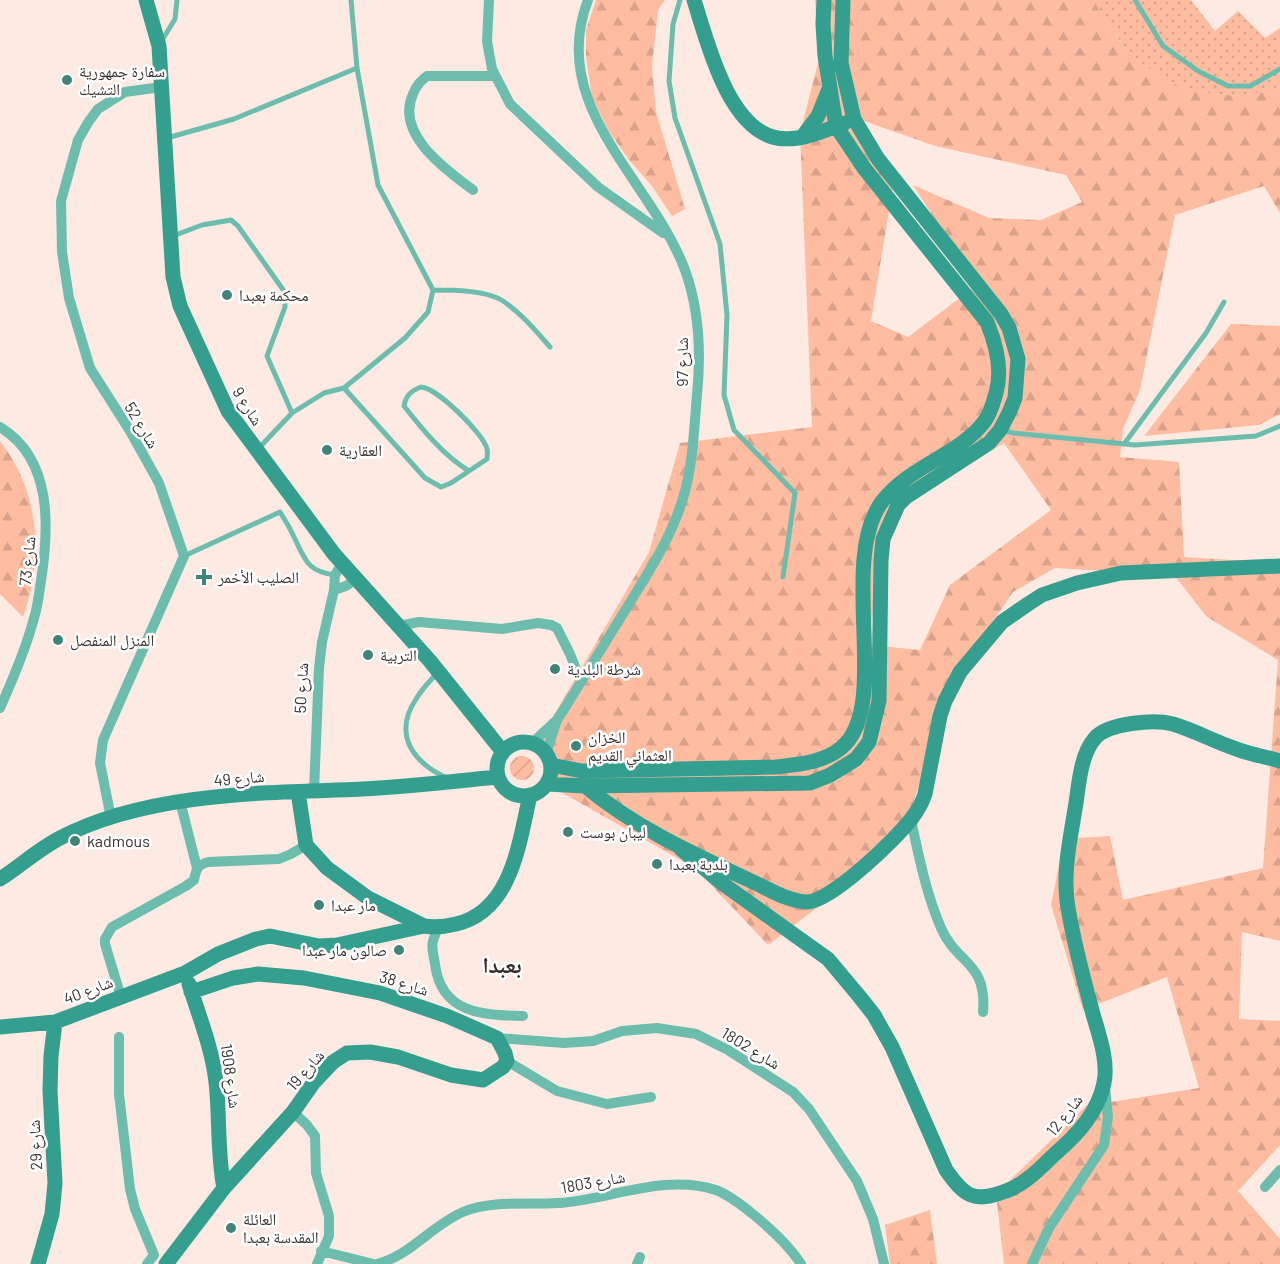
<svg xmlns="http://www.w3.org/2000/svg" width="1280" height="1264" font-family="Barlow,'Noto Naskh Arabic',sans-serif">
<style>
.grass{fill:url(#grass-dots)}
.forest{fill:url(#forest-firs);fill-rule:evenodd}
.garden{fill:url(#garden-furrows)}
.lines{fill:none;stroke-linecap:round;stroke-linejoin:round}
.lane{stroke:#6dbdae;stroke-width:5}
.street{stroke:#6dbdae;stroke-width:10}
.secondary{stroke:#349f8e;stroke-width:15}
.poi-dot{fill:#408478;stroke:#fff;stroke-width:2}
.labels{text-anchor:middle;stroke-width:5;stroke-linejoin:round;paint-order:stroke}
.poi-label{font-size:16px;fill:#39322f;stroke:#fff;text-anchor:start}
.street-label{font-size:16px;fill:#39322f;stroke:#fff}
.district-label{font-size:22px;font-weight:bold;fill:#372924;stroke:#fff}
</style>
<defs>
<pattern id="grass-dots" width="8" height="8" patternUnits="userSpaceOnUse" patternTransform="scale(1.5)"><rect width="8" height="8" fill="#febca1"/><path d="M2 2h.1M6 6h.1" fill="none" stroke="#daa28b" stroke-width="1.8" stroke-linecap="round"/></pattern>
<pattern id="forest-firs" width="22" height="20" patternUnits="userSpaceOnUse" patternTransform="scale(1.5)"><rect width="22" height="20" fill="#febca1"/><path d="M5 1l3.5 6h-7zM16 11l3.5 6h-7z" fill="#daa28b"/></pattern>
<pattern id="garden-furrows" width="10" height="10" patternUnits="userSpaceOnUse" patternTransform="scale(1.5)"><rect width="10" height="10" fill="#febca1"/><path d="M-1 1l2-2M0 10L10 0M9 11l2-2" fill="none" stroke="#daa28b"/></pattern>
</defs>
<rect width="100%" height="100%" fill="#fdeae3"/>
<!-- grass -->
<path class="grass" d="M1094,0H1191L1215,31L1238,11L1265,38L1280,28V86C1264,94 1244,96 1226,95C1164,94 1120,53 1094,0Z"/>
<!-- forest -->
<path class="forest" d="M596,0H665L658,10L652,66L656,112L685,209L672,216L652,186L629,160L608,130L592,97L586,57V30Z
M815,0H1094C1120,53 1164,94 1226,95C1244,96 1264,94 1280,86V213L1264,186L1175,215L1140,390L1123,429L1120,457L1179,462L1184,557L1280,563V941L1242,932L1239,1019L1280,1021V1145L1238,1191L1280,1239V1264H1004L996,1194L1086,1106L1199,1088L1167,977L1083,1010L1051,905L1064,839L1110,836L1123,900L1263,868L1278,660L1207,617L1174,575L1055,568L1013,592L973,650L933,746L900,839L823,903L768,945L695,868L552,787L540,739L649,552L680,443L812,427L800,133L819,59ZM861,120L935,146L1066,175L1082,202L1041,220L989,218L913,185L977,285L908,337L871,321L894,180ZM1004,443L1051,510L950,585L920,650L869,645L879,555L907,501Z
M1231,324L1280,326V414L1259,425L1144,436Z
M0,441C40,492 44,557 23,617L0,594Z
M930,1210L937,1264H890L885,1225Z"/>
<!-- garden -->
<path class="garden" d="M510 768a12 12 0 1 1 24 0a12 12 0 1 1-24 0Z"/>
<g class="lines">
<!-- lane -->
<path class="lane" d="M680,0L673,24L669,81L675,118L720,244L727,315L724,395L734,430L795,493L783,577
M1135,0L1163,46L1198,71L1228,86H1250L1280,69
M161,42L175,19L177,0
M167,138L234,119L357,68
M173,236L202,225L231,220L238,226L284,291L285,307L267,356L292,413
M433,290C453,290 486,290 503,301C521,313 536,331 550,347
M421,387C436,387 484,434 487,449C488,452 487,456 487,459L469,471C444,456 422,429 404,406C406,395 411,391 421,387Z
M344,388L425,478L441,487L451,483L469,471
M1002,430L1013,433L1135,445L1256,436L1280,426
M1124,444L1206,333L1224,302
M257,450L292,413L324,393L344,388L405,338L428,312L433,290L378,185L357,68L351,0
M184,556L280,512C285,520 290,528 294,537C305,559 307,572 335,575
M437,673C430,681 422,689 416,699C393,734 412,762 447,778"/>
<!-- street -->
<path class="street" d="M489,0L487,41L492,69L510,104L598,187L663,233
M473,190C445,169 395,134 413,94C416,86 420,81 427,76H494
M0,427C53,459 49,528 41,581C39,593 38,606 34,618C26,649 13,679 0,708
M334,590L346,586L356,579
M398,626L419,622L502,629L538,623L551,625L557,628L570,654L581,682
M532,743L557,720L568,703C591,666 614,629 637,591C655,562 673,532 683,498C693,466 694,429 697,395C701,355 699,309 685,270C651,179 547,107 588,0
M546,754L557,720
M314,791L319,668L322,642L334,590L335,575L342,563
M180,801L197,868
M111,818L100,763L103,740L184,556L159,483L130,431L90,368L69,298L62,252L61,201L78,140L89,121L98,109L125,92L161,87
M911,820C919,857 926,893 941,928C957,965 987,961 983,1012
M438,929C430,944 432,947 435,964C441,1014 483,1015 523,1016
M121,997L105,944V939L112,927L186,886L194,880C196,870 197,865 208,862L279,859L291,854L306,845
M119,1037V1094L130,1189L135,1209L154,1255L147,1264
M497,1038L564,1043L593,1041L622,1031L657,1028L696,1034L728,1050L793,1092L809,1109L857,1181L873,1219L884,1264
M507,1061L557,1091L607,1104L651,1097
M293,1112L307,1125L315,1136L316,1173L329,1216V1236L317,1264
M1265,1187L1280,1170
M321,1251L374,1264
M377,1264C410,1256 432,1225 463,1212C493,1200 526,1205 558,1203C609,1200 664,1173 716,1190C729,1195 743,1206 754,1215C771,1229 789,1245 801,1264
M637,1264L640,1257
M1032,1264L1049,1228L1104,1145L1108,1117L1105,1087"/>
<!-- secondary -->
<path class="secondary" d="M146,0L159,46L173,277L180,306L228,411L334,554L430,661L503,752
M694,0C707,41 728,129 777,138C799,142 824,131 845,123
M803,136L818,116L829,89
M497 769a27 27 0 1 1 54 0a27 27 0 1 1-54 0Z
M551,765L582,771L776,767C798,764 823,763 841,748C892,707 838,565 881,503C908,466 958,456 984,422C991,413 993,403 996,393C1003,369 996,344 987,322L864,168L836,126L825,56L823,24L824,0
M584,783L585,786C634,827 693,854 751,881C769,889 787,901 806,902C829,904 898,837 912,818C918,810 922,803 925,794L940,716L945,701L960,672L1002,622L1028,604L1042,595L1077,583L1121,573L1280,566
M547,784L585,786L810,783L830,775L856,759L869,742L879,701L881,560L883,539L898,505L906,497L989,443L1000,430L1009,413L1015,398L1018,359L1009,328L1001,314L878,159L854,119L841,63L843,0
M298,792L306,845L327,868L368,898L424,926
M681,849L723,884L828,959L859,996L874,1015L892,1047L946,1170C965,1197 974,1203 1006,1191C1026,1184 1042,1166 1056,1153C1078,1134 1098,1112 1104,1083C1109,1059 1097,1030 1091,1007C1082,972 1072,937 1067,901C1063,868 1071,835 1076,803C1079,782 1081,754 1095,738C1108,723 1154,719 1173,724C1199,732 1223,746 1249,753C1259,756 1270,758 1280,761
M0,879C20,866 39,849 60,838C140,796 247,793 335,790C390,789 444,782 498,777
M189,984C199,1016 212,1048 216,1082C220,1117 217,1153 224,1188
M0,1027L55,1022L185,973L218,954L256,939L270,936L319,946L337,945L424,926C436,928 444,927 456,924C512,911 519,843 530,795
M38,1264L52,1214L55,1183L50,1091L51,1056L55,1022
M166,1264L224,1188L293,1112L314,1082L333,1062L347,1053L370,1052L398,1057L451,1075L483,1080L503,1067L507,1061L505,1053L497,1038L447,1016L380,993L304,978L258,974L233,978L191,992"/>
</g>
<!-- markers -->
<g class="poi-dot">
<circle cx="67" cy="80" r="6"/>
<circle cx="227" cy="295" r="6"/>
<circle cx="327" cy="450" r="6"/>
<path d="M201 568h6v6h6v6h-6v6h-6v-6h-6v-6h6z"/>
<circle cx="58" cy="640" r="6"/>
<circle cx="368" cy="655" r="6"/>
<circle cx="555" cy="669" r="6"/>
<circle cx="576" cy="746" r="6"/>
<circle cx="568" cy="832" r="6"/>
<circle cx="75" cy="841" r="6"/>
<circle cx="657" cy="864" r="6"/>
<circle cx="319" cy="905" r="6"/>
<circle cx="399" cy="950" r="6"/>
<circle cx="231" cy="1228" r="6"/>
</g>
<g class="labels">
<!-- poi labels -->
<g class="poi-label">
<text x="79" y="77">سفارة جمهورية<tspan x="79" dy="18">التشيك</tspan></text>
<text x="239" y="301">محكمة بعبدا</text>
<text x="339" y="456">العقارية</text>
<text x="218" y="583">الصليب الأخمر</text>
<text x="70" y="646">المنزل المنفصل</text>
<text x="380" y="661">التربية</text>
<text x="567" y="675">شرطة البلدية</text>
<text x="588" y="743">الخزان<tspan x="588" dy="18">العثماني القديم</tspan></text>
<text x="580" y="838">ليبان بوست</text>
<text x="87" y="847">kadmous</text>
<text x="669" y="870">بلدية بعبدا</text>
<text x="331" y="911">مار عبدا</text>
<text x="387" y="956" text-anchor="end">صالون مار عبدا</text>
<text x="243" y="1225">العائلة<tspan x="243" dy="18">المقدسة بعبدا</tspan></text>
</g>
<!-- street labels -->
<g class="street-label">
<text transform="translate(682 362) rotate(-90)" y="6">شارع 97</text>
<text transform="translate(248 406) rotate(58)" y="6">شارع 9</text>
<text transform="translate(142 425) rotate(59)" y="6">شارع 52</text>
<text transform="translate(27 561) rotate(-84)" y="6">شارع 73</text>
<text transform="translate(301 688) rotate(-87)" y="6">شارع 50</text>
<text transform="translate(239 778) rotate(-5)" y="6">شارع 49</text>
<text transform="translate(404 983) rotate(17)" y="6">شارع 38</text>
<text transform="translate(88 990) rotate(-21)" y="6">شارع 40</text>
<text transform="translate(751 1048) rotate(31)" y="6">شارع 1802</text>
<text transform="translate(305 1070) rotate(-49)" y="6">شارع 19</text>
<text transform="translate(231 1076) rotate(82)" y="6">شارع 1908</text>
<text transform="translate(1064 1115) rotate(-52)" y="6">شارع 12</text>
<text transform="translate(35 1145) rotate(-93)" y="6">شارع 29</text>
<text transform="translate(593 1182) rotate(-10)" y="6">شارع 1803</text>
</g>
<!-- district labels -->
<g class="district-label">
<text x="502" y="973">بعبدا</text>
</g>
</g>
</svg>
